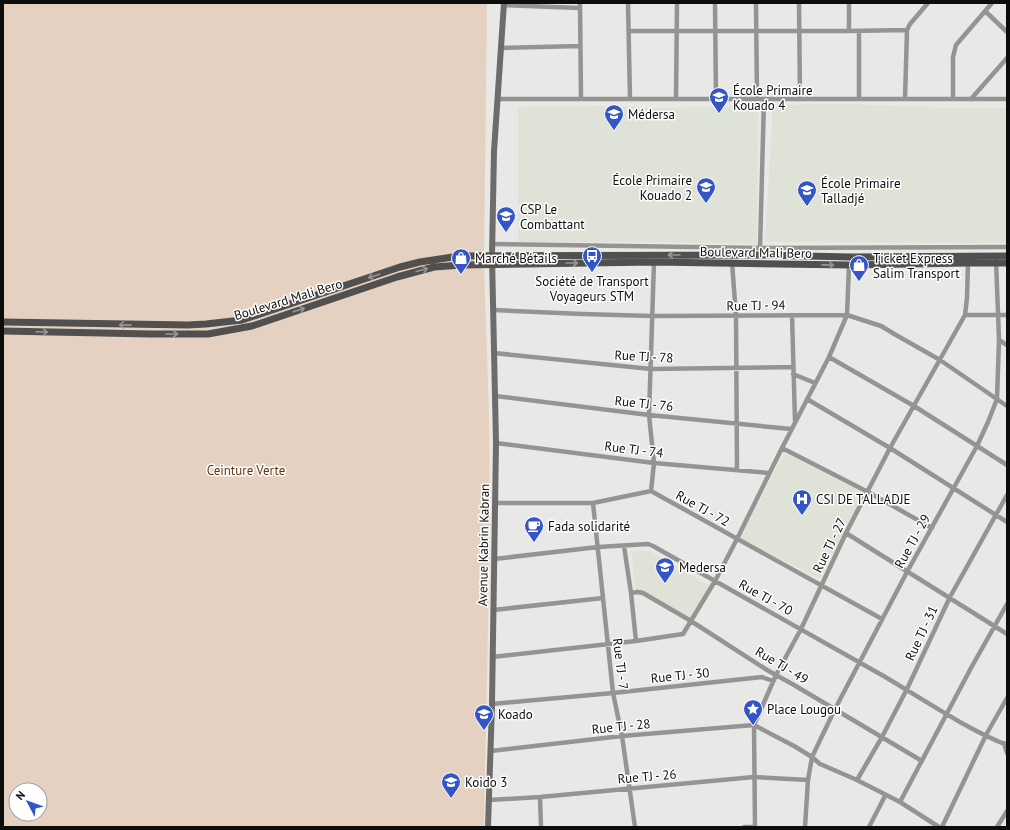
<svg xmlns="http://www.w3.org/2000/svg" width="1010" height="830" font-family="'PT Sans',sans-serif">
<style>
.built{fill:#dee2d7}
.green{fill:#e5d1c1;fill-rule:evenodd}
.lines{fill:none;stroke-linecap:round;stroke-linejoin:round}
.street{stroke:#959493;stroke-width:4.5}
.secondary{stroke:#6d6c6a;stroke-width:6}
.primary{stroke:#51504e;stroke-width:7}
.oneway{stroke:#979695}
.labels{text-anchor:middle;stroke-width:3;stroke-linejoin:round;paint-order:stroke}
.poi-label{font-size:13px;fill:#0d0d0c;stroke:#fff;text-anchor:start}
.street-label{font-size:13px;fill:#0d0d0c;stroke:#fff}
.park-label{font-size:13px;fill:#5f380d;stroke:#fff}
</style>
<rect width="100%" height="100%" fill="#e8e9e6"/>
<!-- built -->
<path class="built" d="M849,104L947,108H1007V243L765,242L773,105Z
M597,106L658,108L758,106L757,244L648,242H518V107Z
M784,453L864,493L820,579L740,539Z
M631,551H650L710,586L690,623L636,592Z"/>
<!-- green -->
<path class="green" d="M3,3H487L484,266L489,413L490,526L484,827H3ZM16,790H40V814H16Z"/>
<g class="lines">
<!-- street -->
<path class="street" d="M580,3L581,99
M628,3L630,99
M715,3L716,99
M756,3L757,99
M799,3L800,99
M849,3V31
M504,5L580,8
M985,11L1007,32
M629,31H849L907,30
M859,31V99
M501,48L580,46
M498,99H1007
M676,99L677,3
M905,99L907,30L910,24L928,3
M953,99V57L956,45L992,3
M971,99L1007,58
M492,244L760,248L1007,247
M760,249L764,99
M732,262L736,316L737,470
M494,310L582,314L652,316L847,315L881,326L896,335L940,360L1007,406
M792,315L795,421
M965,315H1007
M999,340L1007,345
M494,353L651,369L793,367
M829,357L914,406L1007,465
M793,374L815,383
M495,396L649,415L791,429
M807,399L890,448L1007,522
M496,443L654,463L769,473
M782,448L868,492L932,528
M651,491L654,463L649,415L654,262
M495,503H593L651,491L882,619
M593,503L613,693L622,736L635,827
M846,533L1007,634
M624,546L631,593L636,641
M494,559L598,547L648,544L653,546C729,589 805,631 880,674C920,697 964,728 1007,745
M631,593L638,592L643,593L691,621L767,670L794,685L922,761
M493,610L603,598
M492,657L636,641L683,634L715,581L737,539L782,448L829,357L847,315L849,265
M492,704L613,693L762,677L773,681
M754,725L794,746L812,757L820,764L857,780L900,802L939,827
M1004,743L1007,753
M491,751L622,736L754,725
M857,780L882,737L907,689L950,597L1007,495
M540,797L541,827
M489,800L540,797L754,777L808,780
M900,802L971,668L1007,604
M744,827H755
M755,827L754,725L776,675L801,629L846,533L890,448L965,315L967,298L968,263
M805,827L808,780L812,757L835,709L907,572L977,446L988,422L997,399L999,340L996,260
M869,827L885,796
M942,827L986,735L1007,698
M997,827L1007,811"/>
<!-- secondary -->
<path class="secondary" d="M488,827L492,704L496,443L492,256L494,151L504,3"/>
<!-- primary -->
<path class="primary" d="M3,322L188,325L206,324L242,320L400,267L420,262L459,256L760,255L850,257L1007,256
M3,331L151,334H208L252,326L397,277L434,267L462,265L654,262L849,265L968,263H1007"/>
</g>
<!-- one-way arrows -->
<defs><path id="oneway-shaft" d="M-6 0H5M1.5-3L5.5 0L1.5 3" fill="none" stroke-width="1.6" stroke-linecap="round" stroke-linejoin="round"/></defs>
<g class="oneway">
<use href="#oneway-shaft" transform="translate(674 255) rotate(-180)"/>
<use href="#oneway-shaft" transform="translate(572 263)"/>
<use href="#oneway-shaft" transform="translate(828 265) rotate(1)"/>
<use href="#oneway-shaft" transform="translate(422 270) rotate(-15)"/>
<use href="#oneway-shaft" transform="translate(374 276) rotate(162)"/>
<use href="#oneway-shaft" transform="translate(299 310) rotate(-18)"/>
<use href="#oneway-shaft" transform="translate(125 325) rotate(-179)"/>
<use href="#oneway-shaft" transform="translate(42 332) rotate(2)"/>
<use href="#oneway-shaft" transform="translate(172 334)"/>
</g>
<!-- icons -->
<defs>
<symbol id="school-pin" viewBox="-11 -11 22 30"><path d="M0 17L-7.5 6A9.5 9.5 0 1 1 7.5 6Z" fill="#3455c5" stroke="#fff"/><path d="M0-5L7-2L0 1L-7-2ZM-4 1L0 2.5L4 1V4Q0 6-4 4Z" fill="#fff"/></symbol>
<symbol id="bus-pin" viewBox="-11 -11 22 30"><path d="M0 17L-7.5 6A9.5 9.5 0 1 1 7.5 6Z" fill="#3455c5" stroke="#fff"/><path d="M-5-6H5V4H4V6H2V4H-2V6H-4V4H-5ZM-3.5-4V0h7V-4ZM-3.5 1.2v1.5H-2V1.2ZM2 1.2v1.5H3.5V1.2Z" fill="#fff"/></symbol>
<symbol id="shop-pin" viewBox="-11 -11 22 30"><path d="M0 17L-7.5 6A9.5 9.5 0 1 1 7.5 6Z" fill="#3455c5" stroke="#fff"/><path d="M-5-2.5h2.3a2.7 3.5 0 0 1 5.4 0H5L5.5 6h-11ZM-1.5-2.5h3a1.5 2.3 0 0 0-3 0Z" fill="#fff"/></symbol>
<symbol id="hospital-pin" viewBox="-11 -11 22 30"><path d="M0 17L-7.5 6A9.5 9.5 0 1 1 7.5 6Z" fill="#3455c5" stroke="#fff"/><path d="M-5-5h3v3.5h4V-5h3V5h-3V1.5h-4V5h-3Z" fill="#fff"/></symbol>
<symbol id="cafe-pin" viewBox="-11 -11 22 30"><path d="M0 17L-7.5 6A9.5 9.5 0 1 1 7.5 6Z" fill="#3455c5" stroke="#fff"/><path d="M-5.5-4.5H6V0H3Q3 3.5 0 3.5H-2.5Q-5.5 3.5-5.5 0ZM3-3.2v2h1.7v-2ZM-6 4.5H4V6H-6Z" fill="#fff"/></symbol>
<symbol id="sight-pin" viewBox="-11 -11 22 30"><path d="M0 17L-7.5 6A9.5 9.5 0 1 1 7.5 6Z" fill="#3455c5" stroke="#fff"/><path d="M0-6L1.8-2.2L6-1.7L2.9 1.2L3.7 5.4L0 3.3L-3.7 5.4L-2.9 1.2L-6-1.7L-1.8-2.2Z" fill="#fff"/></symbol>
</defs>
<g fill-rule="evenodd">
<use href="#school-pin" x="708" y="86" width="22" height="30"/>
<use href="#school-pin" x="603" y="103" width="22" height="30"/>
<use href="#school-pin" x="695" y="176" width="22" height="30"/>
<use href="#school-pin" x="796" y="179" width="22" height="30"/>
<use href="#school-pin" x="495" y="205" width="22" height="30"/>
<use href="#bus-pin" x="581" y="245" width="22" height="30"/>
<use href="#shop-pin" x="450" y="247" width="22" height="30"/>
<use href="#shop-pin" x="848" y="254" width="22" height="30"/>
<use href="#hospital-pin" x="791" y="488" width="22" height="30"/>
<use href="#cafe-pin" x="523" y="515" width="22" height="30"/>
<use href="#school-pin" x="654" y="556" width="22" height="30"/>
<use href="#sight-pin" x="742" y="698" width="22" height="30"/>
<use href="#school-pin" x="473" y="703" width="22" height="30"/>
<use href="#school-pin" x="440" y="771" width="22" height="30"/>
</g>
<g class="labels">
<!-- poi labels -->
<g class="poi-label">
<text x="733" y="95">École Primaire<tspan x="733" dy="15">Kouado 4</tspan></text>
<text x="628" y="119">Médersa</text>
<text x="692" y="185" text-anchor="end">École Primaire<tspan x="692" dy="15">Kouado 2</tspan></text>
<text x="821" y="188">École Primaire<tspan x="821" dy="15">Talladjé</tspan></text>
<text x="520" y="214">CSP Le<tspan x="520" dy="15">Combattant</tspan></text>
<text x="475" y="263">Marché Bétails</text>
<text x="873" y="263">Ticket Express<tspan x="873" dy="15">Salim Transport</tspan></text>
<text x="592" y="286" text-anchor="middle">Société de Transport<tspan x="592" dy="15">Voyageurs STM</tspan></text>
<text x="816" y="504">CSI DE TALLADJE</text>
<text x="548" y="531">Fada solidarité</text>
<text x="679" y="572">Medersa</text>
<text x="767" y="714">Place Lougou</text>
<text x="498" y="719">Koado</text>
<text x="465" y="787">Koido 3</text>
</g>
<!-- street labels -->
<g class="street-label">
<text transform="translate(756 252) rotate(1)" y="5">Boulevard Mali Bero</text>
<text transform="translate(288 299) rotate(-17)" y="5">Boulevard Mali Bero</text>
<text transform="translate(756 305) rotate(-1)" y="5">Rue TJ - 94</text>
<text transform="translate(644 356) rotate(3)" y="5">Rue TJ - 78</text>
<text transform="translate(644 403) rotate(6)" y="5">Rue TJ - 76</text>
<text transform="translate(634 449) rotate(7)" y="5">Rue TJ - 74</text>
<text transform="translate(703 508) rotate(29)" y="5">Rue TJ - 72</text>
<text transform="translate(912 541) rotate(-61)" y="5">Rue TJ - 29</text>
<text transform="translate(483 545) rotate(-89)" y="5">Avenue Kabrin Kabran</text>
<text transform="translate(829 545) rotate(-64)" y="5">Rue TJ - 27</text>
<text transform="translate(766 597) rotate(29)" y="5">Rue TJ - 70</text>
<text transform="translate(921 633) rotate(-65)" y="5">Rue TJ - 31</text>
<text transform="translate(621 664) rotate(83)" y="5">Rue TJ - 7</text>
<text transform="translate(782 665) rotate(31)" y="5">Rue TJ - 49</text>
<text transform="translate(680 675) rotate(-6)" y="5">Rue TJ - 30</text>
<text transform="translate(621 726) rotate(-6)" y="5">Rue TJ - 28</text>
<text transform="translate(647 776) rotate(-5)" y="5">Rue TJ - 26</text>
</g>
<!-- park labels -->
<g class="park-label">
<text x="246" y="475">Ceinture Verte</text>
</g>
</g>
<!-- border -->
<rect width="1010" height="830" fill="none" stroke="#0d0d0c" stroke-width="8"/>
<!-- north arrow -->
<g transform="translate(28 802) rotate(311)"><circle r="19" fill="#ffffff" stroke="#9e9e9e"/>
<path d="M0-3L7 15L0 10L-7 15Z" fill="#3455c5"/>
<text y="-6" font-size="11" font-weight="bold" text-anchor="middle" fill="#0d0d0c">N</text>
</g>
</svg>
